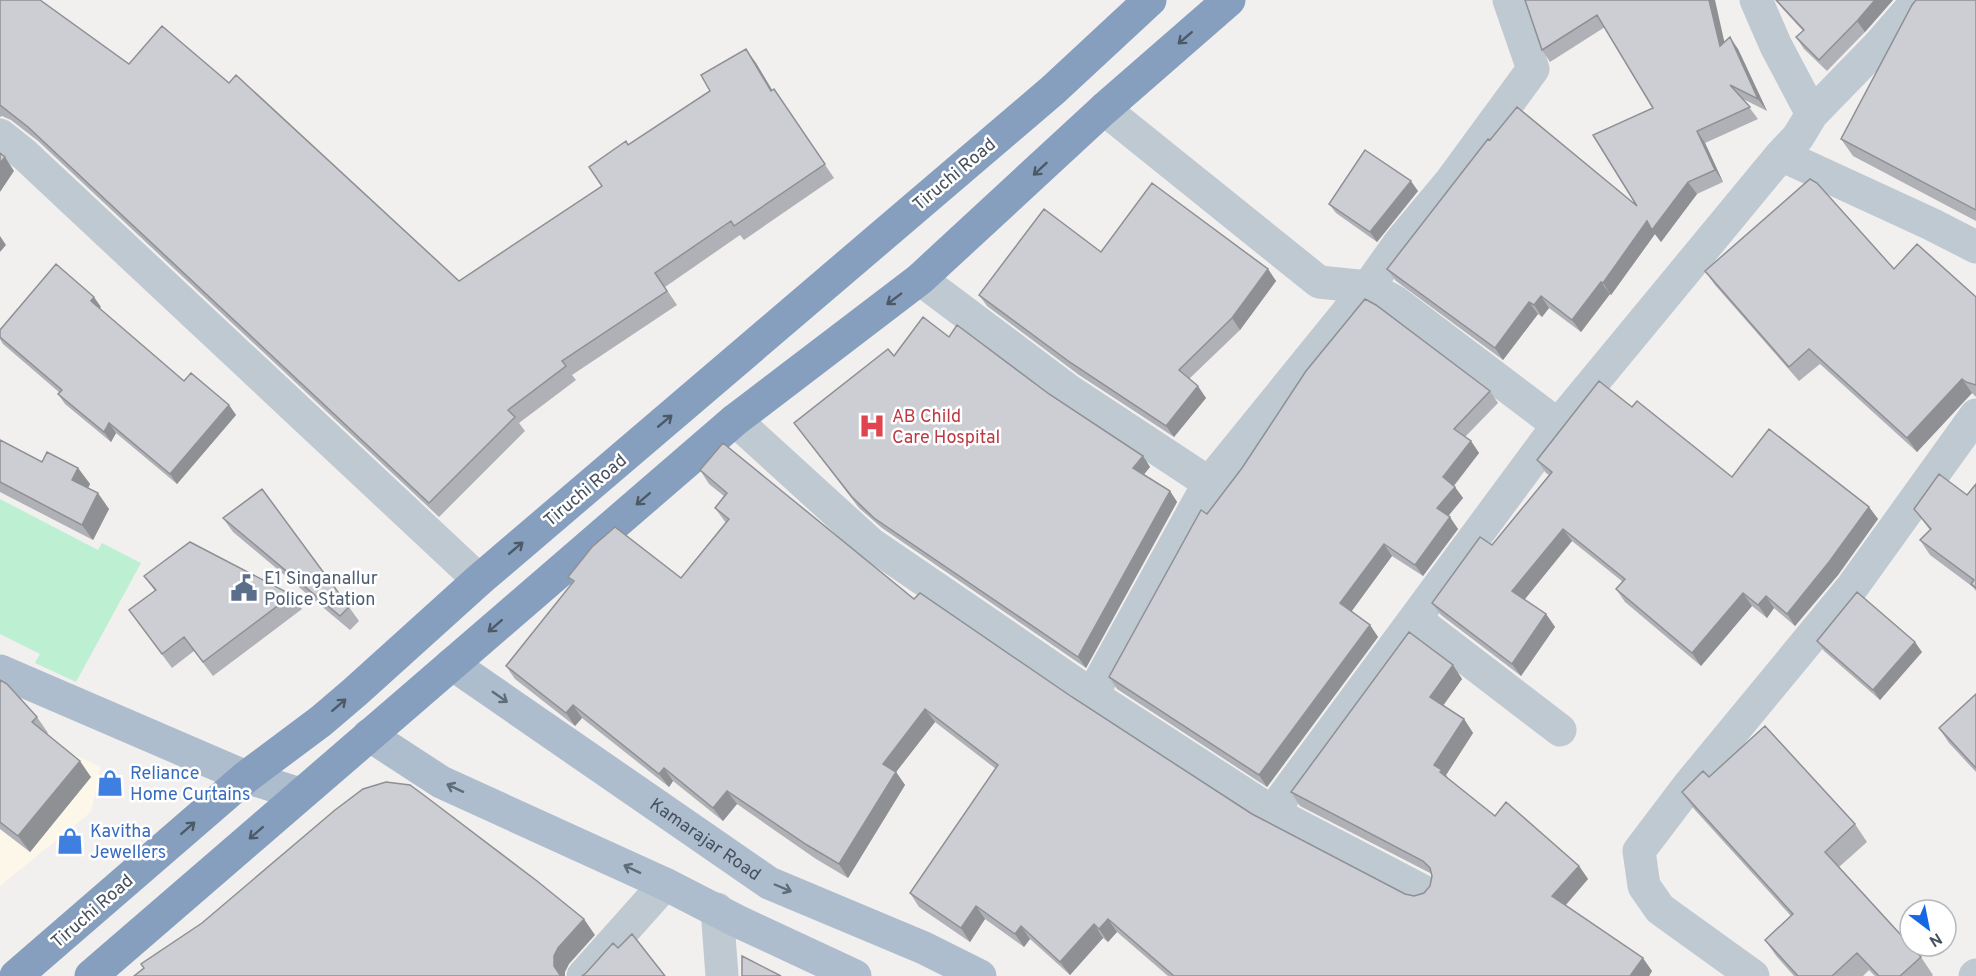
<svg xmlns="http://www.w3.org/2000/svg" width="1976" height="976" font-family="Overpass,sans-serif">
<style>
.commercial{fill:#fcf7e8}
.green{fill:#bdf0d3}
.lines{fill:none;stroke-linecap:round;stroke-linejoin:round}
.minor{stroke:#bfc9d1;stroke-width:33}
.major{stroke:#aebdce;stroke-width:33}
.highway{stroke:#869fbe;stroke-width:33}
.wall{fill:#afb1b6}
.shaded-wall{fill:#8f9094}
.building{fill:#ccced4;stroke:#8f9094;stroke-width:1.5}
.oneway{stroke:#4d5967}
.oneway2{stroke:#616c79}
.labels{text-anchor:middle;stroke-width:5;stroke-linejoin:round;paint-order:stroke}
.street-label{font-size:18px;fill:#47515d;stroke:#fff}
.health-label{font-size:18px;fill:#be3a42;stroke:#fff;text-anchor:start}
.service-label{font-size:18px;fill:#4e5e75;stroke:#fff;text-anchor:start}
.shop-label{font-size:18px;fill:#366cbe;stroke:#fff;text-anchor:start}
</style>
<rect width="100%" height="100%" fill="#f2efef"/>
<!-- commercial -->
<path class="commercial" d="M0,720L101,767L91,812L0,886Z"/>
<!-- green -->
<path class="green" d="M0,499L98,550L102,543L141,563L76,682L35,663L40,654L0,634Z"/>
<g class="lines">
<!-- minor -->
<path class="minor" d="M1104,109L1319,282L1368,287L1394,301L1558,425
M1812,114L1879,45L1918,0
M0,135L25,155L479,580
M1781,155L1931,224L1976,247
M920,279L1068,390L1209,483
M735,420L870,543L1092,695L1272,812L1423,891
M1415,619L1560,730
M1092,695L1209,483L1368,287L1400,242L1451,181L1533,69L1509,0
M1272,812L1558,425L1781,155L1798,137L1812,114L1776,46L1756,0
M717,909L722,976
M583,976L665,884
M1753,976L1660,909L1644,886L1639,851L1689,785L1853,586L1976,415
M1975,976L1976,975"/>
<!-- major -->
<g class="major">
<path id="s1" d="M452,664L769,883L924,948L980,976"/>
<path d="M0,671L246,777L300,794"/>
<path d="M369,735L441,782L665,884L737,921L855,976"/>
</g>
<!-- highway -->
<path class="highway" d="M16,976L246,777L321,721L355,692L479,580L1053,90L1150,0
M91,976L735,420L920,279L1104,109L1229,0"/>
</g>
<!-- wall -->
<path class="wall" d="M0,0L129,64L459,281L602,186L628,145L756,63L772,90L774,89L834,178L744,240L740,235L665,287L677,305L572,375L576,380L519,423L525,431L439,517L38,141L11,120L2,116L0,117Z
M1525,0L1725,42L1738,49L1767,111L1743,99L1758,119L1705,143L1723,182L1697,194L1661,242L1655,234L1611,295L1610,294L1581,332L1549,308L1542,317L1538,314L1503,360L1396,281L1387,269L1490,140L1637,206L1653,108L1605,27L1550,62L1542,50Z
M1776,0H1893L1865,32L1827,71L1804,49L1796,37L1803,31L1782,8Z
M1976,0V221L1853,156L1841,139Z
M1418,191L1377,242L1336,213L1329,204Z
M1101,252L1268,269L1276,281L1240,330L1189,379L1206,398L1174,437L1079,375L987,306L979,295Z
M1894,269L1976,297V397L1972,393L1917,452L1820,364L1799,381L1715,285L1705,271Z
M101,307L99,308L184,381L229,405L236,415L177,484L116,433L111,442L65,404L58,394L60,393L3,344L0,339V330Z
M949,337L1049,394L1143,456L1150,467L1144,474L1170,491L1177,502L1086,668L882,528L859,508L794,423L894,356Z
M1490,391L1498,403L1465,437L1471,441L1479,453L1454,486L1463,498L1448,516L1458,529L1423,576L1392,556L1351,611L1370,625L1378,637L1267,787L1117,689L1109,677L1207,514Z
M1632,407L1732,477L1869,507L1878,519L1838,575L1795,626L1774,608L1767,618L1752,606L1701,666L1625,602L1616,589L1623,582L1572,541L1524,600L1546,614L1555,627L1521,676L1441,615L1432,603L1492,545L1549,475L1546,473L1537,460Z
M0,440L42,462L78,468L90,484L88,488L109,509L93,540L0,492Z
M700,470L914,599L1072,697L1252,814L1405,894L1414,896L1424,893L1430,886L1432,874L1300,806L1291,792L1453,665L1462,679L1443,706L1464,719L1473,733L1446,775L1448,779L1495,816L1579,866L1588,879L1566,905L1652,971L1649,976H1168L1117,932L1108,942L1103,938L1070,975L1030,939L1024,947L985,919L970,942L919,907L910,893L996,769L935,722L896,772L905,785L848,878L816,859L737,804L723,821L673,781L669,787L582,718L575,726L515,679L506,666L573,583L568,577L681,578L726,523L715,508L724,496L709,484Z
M1976,484V591L1973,587L1930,555L1920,540L1930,530L1914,509L1967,495Z
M223,518L349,607L359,621L350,630L233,532Z
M144,576L292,595L302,609L213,676L194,651L172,668L129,610L155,591Z
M1817,641L1922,652L1880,700L1824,651Z
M0,680L37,717L48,733L47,734L91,777L30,852L0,829Z
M1976,694V772L1949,743L1939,728Z
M1709,777L1855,824L1867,842L1839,867L1921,957L1933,975L1932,976H1875L1869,970L1863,976H1794L1777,957L1765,940L1791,916L1694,809L1682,792Z"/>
<!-- shaded-wall -->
<path class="shaded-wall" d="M1709,0H1715L1728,58L1720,46Z
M1875,0H1893L1865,32L1857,21Z
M1730,37L1738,49L1767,111L1758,99Z
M746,49L756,63L781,105L771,91Z
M1697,131L1705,143L1723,182L1715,170Z
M5,157L14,171L0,192V163Z
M1411,181L1418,191L1377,242L1370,232Z
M1688,182L1697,194L1661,242L1655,234L1611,295L1603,283L1647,221Z
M0,236L6,245L0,252Z
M1268,269L1276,281L1240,330L1232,318Z
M1601,282L1610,294L1581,332L1572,320Z
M1541,296L1549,308L1542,317L1534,305Z
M94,297L101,307L98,310L91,301Z
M1529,302L1538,314L1503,360L1495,348Z
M1962,379L1972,393L1917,452L1907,438Z
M1198,386L1206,398L1174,437L1166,426Z
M229,405L236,415L177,484L170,474Z
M109,423L116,433L111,442L104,432Z
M1471,441L1479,453L1451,489L1443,477Z
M1143,456L1150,467L1141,478L1133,468Z
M78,468L90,484L84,496L72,480Z
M1455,487L1463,498L1445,520L1437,508Z
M1170,491L1177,502L1086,668L1078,657Z
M98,493L109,509L93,540L82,525Z
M1869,507L1878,519L1838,575L1795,626L1787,614Z
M1450,517L1458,529L1423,576L1415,565Z
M1563,529L1572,541L1521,604L1512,591Z
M1384,544L1392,556L1349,615L1340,603Z
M1743,593L1752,606L1701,666L1692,653Z
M1766,596L1774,608L1767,618L1758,605Z
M1546,614L1555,627L1521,676L1512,664Z
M1370,625L1378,637L1267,787L1259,775Z
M1915,642L1922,652L1880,700L1873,690Z
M1453,665L1462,679L1439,711L1430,697Z
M573,705L582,718L575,726L566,713Z
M925,709L935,722L896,772L905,785L848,878L839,864L883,764Z
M1464,719L1473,733L1446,775L1451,783L1450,786L1434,765Z
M80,761L91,777L30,852L18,836Z
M664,768L673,781L669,787L659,774Z
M727,791L737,804L723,821L713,808Z
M1579,866L1588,879L1562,909L1552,896Z
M976,906L985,919L970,942L961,928Z
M584,919L595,935L569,964L565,972V976H561L554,966V956L558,948Z
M1108,919L1117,932L1108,942L1099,929Z
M1094,924L1103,938L1070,975L1060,962Z
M1021,926L1030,939L1024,947L1015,934Z
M1643,958L1652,971L1649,976H1630Z"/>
<!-- building -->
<path class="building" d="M0,0H40L129,64L162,26L229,83L236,75L459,281L602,186L589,167L626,141L628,145L710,91L701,75L746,49L771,91L774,89L825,164L734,226L731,221L655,273L667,291L562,361L566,366L508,410L515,417L429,503L28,127L0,105Z
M1525,0H1709L1720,46L1730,37L1758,99L1730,85L1750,107L1697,131L1715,170L1688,182L1652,230L1647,221L1603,283L1601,282L1572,320L1541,296L1534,305L1529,302L1495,348L1387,269L1488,139L1490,140L1517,107L1637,206L1593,135L1653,108L1597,15L1542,50Z
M1776,0H1875L1857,21L1819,60L1796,37L1804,30Z
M1916,0H1976V210L1841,139L1912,5Z
M1365,150L1411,181L1370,232L1329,204Z
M0,153L5,157L0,163Z
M1810,179L1817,183L1894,269L1917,244L1976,297V385L1966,382L1962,379L1907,438L1809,349L1789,367L1705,271Z
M1152,183L1268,269L1232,318L1179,370L1198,386L1166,426L1071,363L979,295L1044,209L1101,252Z
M56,264L94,297L91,301L184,381L191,373L229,405L170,474L109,423L104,432L58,394L62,390L0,337V330Z
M1365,299L1376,305L1490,391L1454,429L1471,441L1443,477L1455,487L1437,508L1450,517L1415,565L1384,544L1340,603L1370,625L1259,775L1109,677L1201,510L1207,514L1242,468L1306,371Z
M923,317L949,337L957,325L1049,394L1143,456L1133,468L1170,491L1078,657L874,518L852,497L794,423L888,349L894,356Z
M1599,381L1632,407L1637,401L1732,477L1769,429L1869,507L1829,562L1787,614L1766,596L1758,605L1743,593L1692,653L1616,589L1625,579L1563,529L1512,591L1546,614L1512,664L1432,603L1480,537L1492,545L1552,472L1537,460Z
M0,440L42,462L47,452L78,468L72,480L98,493L82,525L0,482Z
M723,443L914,599L920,593L1072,697L1252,814L1405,894L1414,896L1424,893L1430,886L1432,876L1430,868L1423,861L1291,792L1409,632L1453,665L1430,697L1464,719L1434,765L1442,770L1440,772L1495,816L1506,802L1579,866L1552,896L1643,958L1630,976H1174L1108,919L1099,929L1094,924L1060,962L1021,926L1015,934L976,906L961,928L910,893L998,765L925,709L883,764L896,772L839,864L807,845L727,791L713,808L664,768L659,774L573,705L566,713L506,666L574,581L568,577L592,547L615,527L681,578L729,519L715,508L727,493L700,470Z
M1939,474L1967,495L1976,484V588L1971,584L1974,580L1920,540L1931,529L1914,509Z
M262,489L349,607L340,616L223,518Z
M190,542L292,595L203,662L184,637L162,654L129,610L156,590L144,576Z
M1857,592L1915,642L1873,690L1817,641Z
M0,680L7,684L37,717L32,722L80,761L18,836L0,822Z
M1976,694V768L1939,728Z
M1765,726L1855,824L1825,852L1921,957L1900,976H1879L1857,953L1832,976H1798L1765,940L1793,914L1682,792L1703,771L1709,777Z
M386,782L410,785L425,796L537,881L584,919L558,948L554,956V966L560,975L563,976H134L144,968L141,964L202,923L335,810L363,789Z
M632,934L665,976H582L586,973L613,943L618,948Z
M742,956L781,976H742Z"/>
<!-- one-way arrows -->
<defs><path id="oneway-shaft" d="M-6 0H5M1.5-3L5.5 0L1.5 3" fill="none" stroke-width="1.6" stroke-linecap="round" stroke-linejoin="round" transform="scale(1.5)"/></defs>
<g class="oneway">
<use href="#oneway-shaft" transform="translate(1185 38) rotate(139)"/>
<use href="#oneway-shaft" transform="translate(1040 169) rotate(137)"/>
<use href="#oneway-shaft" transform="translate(894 299) rotate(143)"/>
<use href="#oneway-shaft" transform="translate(665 421) rotate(-40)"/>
<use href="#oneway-shaft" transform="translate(643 499) rotate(139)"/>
<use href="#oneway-shaft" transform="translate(516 548) rotate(-40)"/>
<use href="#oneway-shaft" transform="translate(495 626) rotate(139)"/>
<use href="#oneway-shaft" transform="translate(339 705) rotate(-41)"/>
<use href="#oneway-shaft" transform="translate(188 828) rotate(-41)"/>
<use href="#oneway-shaft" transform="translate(256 833) rotate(139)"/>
</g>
<g class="oneway2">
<use href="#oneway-shaft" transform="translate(500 697) rotate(35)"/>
<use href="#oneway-shaft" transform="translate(455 788) rotate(-155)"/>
<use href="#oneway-shaft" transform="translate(632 869) rotate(-155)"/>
<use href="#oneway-shaft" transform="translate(783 888) rotate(23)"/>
</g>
<!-- icons -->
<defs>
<symbol id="hospital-bare" viewBox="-9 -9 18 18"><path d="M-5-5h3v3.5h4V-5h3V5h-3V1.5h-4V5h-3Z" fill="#e0444e" stroke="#fff" stroke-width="2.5" paint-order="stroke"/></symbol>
<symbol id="civic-bare" viewBox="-9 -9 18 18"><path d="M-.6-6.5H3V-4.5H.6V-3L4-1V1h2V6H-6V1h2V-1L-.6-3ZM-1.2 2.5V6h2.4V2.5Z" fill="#5c6f8a" stroke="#fff" stroke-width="2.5" paint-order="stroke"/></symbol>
<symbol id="shop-bare" viewBox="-9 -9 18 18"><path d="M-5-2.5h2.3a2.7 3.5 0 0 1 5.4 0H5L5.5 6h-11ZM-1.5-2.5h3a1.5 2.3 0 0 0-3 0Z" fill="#3f7fe0" stroke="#fff" stroke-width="2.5" paint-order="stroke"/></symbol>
</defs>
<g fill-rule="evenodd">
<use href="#hospital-bare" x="853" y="407" width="38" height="38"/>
<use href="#civic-bare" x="225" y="569" width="38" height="38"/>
<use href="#shop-bare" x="91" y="764" width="38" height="38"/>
<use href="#shop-bare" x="51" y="822" width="38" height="38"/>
</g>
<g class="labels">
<!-- street labels -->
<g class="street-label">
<text transform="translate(954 174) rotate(-40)" y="6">Tiruchi Road</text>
<text transform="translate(585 490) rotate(-40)" y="6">Tiruchi Road</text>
<text dy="6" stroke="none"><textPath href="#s1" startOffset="308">Kamarajar Road</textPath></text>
<text transform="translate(92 911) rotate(-41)" y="6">Tiruchi Road</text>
</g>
<!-- health labels -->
<g class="health-label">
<text x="892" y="422">AB Child<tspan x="892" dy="21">Care Hospital</tspan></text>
</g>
<!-- service labels -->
<g class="service-label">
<text x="264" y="584">E1 Singanallur<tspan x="264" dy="21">Police Station</tspan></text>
</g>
<!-- shop labels -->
<g class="shop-label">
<text x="130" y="779">Reliance<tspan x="130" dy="21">Home Curtains</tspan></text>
<text x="90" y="837">Kavitha<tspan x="90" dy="21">Jewellers</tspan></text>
</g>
</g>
<!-- north arrow -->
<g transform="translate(1928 928) rotate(148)"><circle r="28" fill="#ffffff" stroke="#b5b9be" stroke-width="1.5"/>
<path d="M0-4.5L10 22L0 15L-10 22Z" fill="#1667e4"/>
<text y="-9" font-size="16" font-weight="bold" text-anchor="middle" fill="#47515d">N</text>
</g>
</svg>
